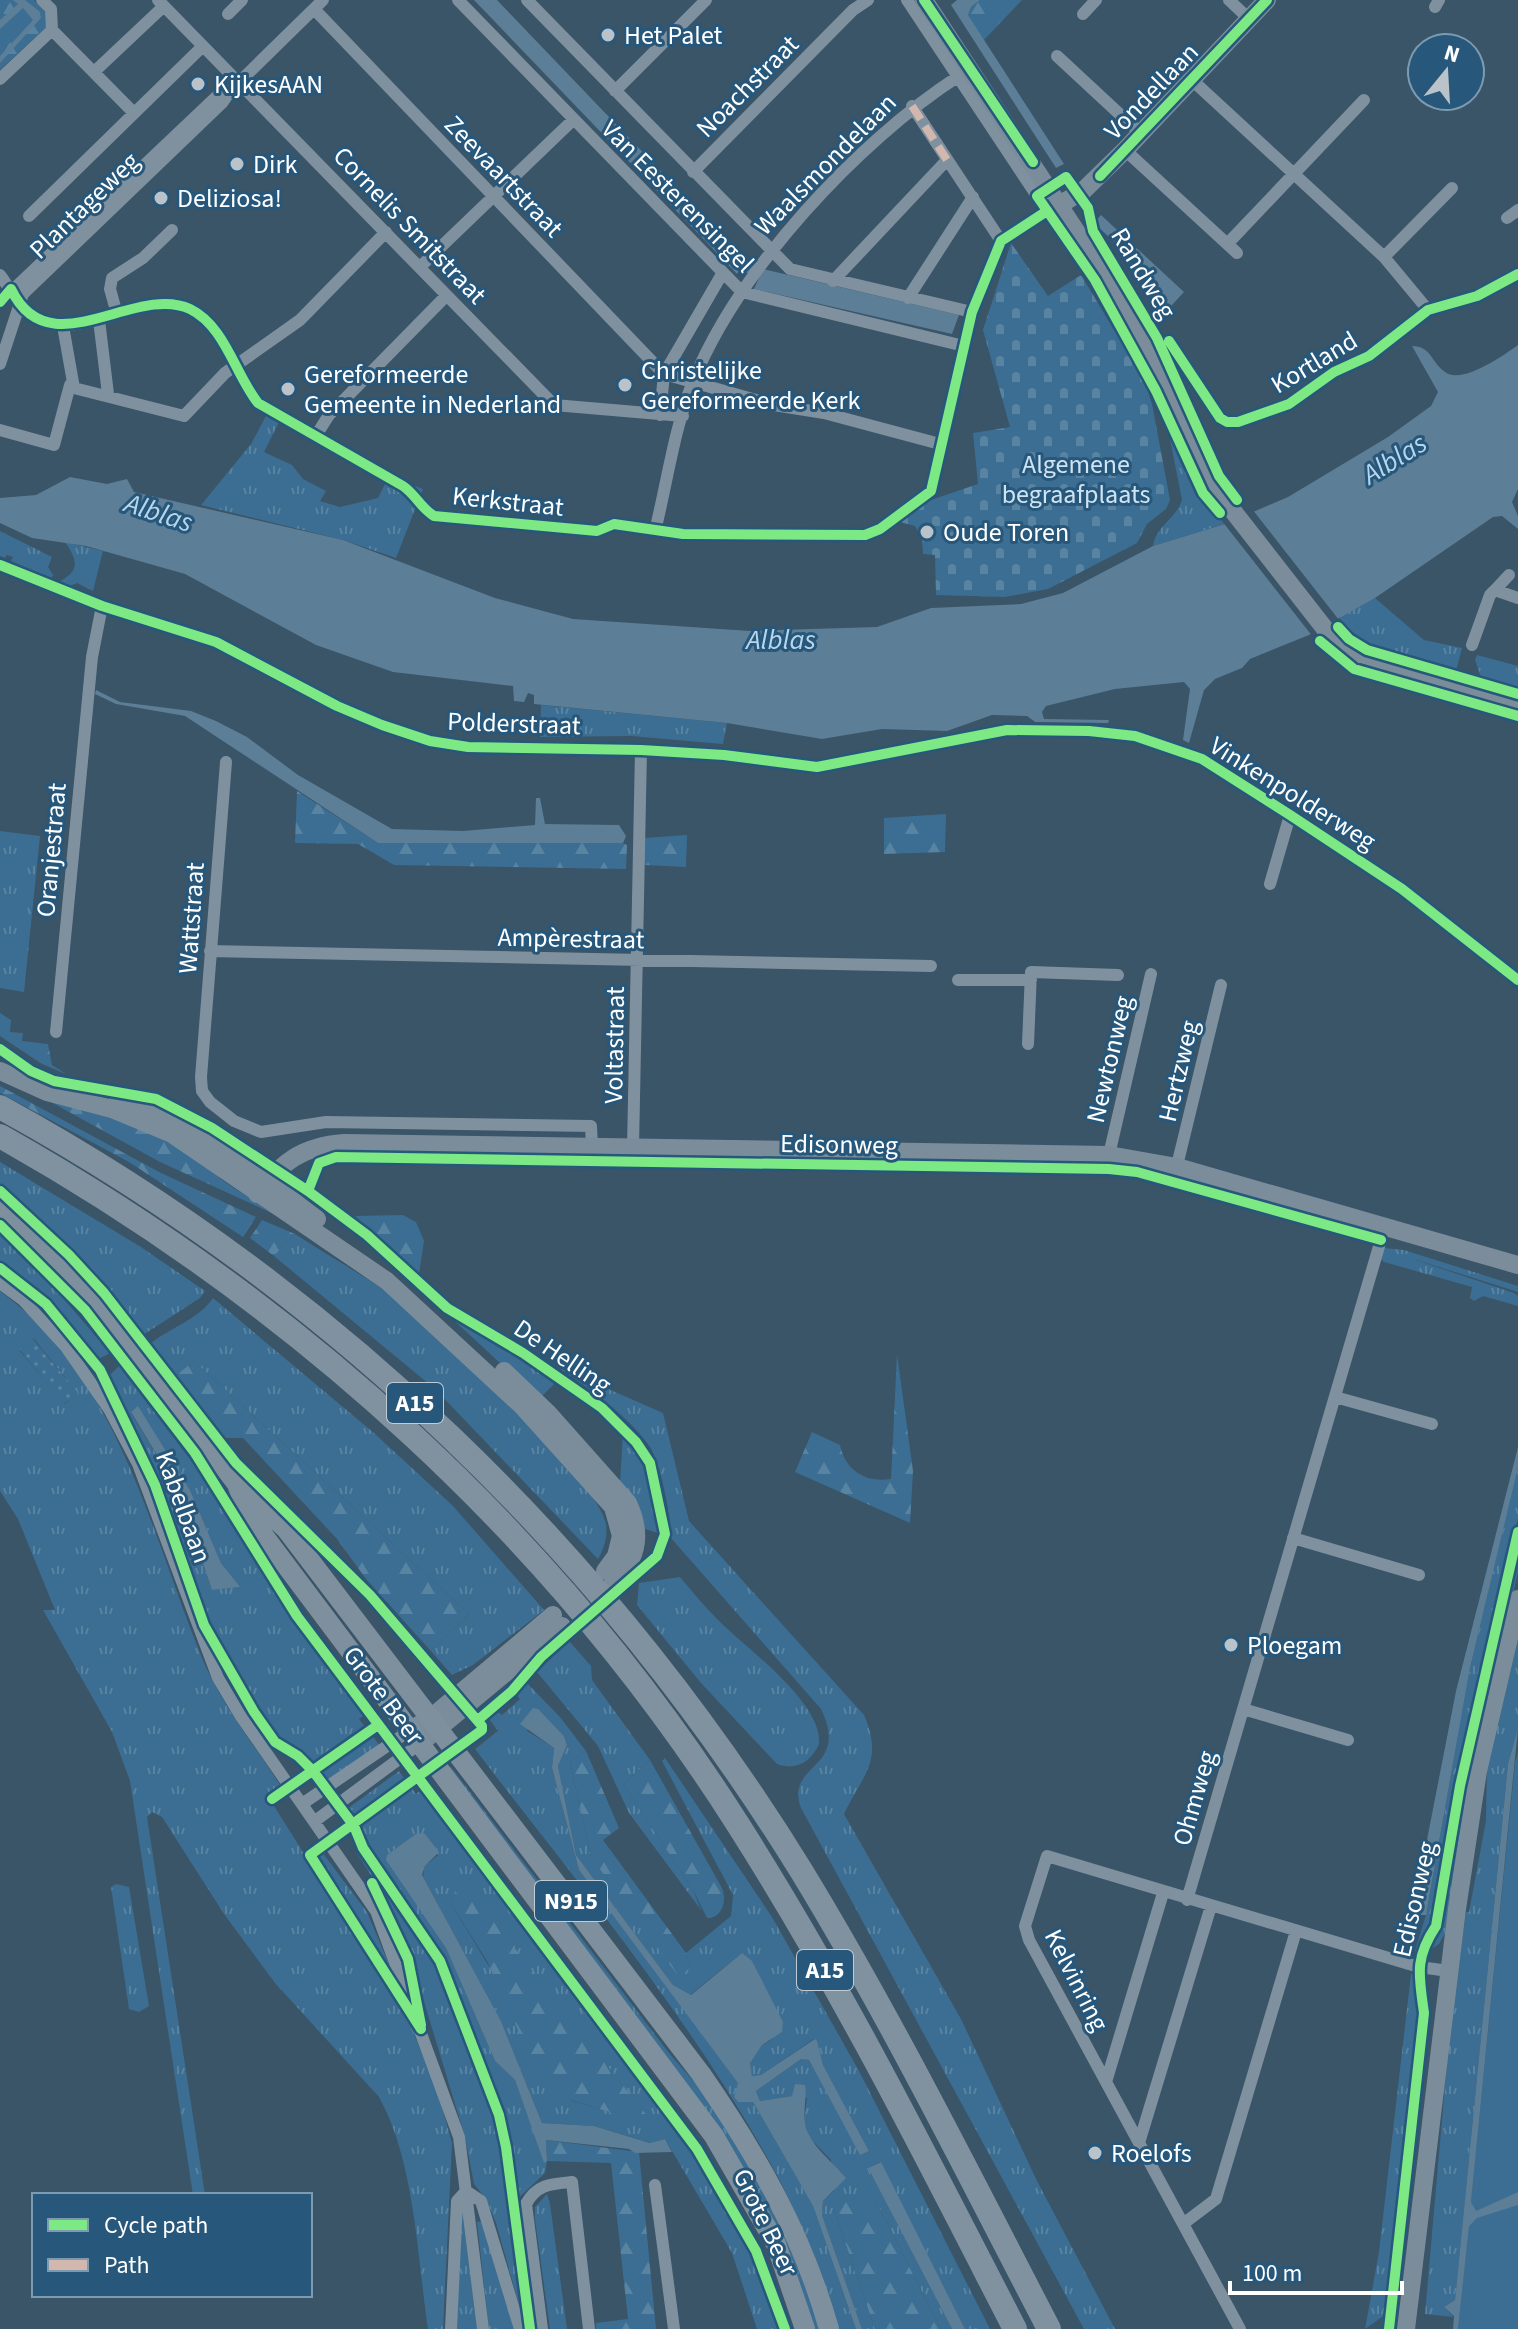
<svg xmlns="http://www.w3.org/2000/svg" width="1518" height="2329" font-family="'Source Sans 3',sans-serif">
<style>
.grass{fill:url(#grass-tufts);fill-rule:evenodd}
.forest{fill:url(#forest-firs)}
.cemetery{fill:url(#cemetery-stones)}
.park{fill:url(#park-dots)}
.pitch{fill:#3b6e92}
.water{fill:#5c7e96}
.pier{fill:#3a5468}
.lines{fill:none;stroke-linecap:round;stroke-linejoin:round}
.canal{stroke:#5c7e96;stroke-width:12}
.street{stroke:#7f919f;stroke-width:12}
.secondary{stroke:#7b8d9b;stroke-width:18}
.primary{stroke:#7e909e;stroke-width:20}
.highway{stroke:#80919f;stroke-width:24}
.quiet{stroke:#d1b7ad;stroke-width:8;stroke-dasharray:16 8;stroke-linecap:butt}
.cycleway-casing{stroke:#27587b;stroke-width:15}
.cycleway{stroke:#7ce984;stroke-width:10}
.poi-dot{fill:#bac3ca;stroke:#27587b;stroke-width:3}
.labels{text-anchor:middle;stroke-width:6;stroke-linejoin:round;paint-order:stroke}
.shield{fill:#27587b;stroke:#becdd7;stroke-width:2}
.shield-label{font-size:24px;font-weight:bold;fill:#fff}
.poi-label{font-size:26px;fill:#fff;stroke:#27587b;text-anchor:start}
.street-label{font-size:26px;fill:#fff;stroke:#27587b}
.park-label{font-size:26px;fill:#cee4f3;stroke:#27587b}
.water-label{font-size:28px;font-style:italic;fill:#b7d6ec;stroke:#27587b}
</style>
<defs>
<pattern id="grass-tufts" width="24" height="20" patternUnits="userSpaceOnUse" patternTransform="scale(2)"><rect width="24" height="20" fill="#3b6e92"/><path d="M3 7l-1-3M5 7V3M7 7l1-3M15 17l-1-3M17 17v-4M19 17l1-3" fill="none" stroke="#5884a2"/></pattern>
<pattern id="forest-firs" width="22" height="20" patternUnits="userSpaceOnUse" patternTransform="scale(2)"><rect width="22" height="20" fill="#3b6e92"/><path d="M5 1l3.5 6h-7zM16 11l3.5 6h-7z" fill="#5884a2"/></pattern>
<pattern id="cemetery-stones" width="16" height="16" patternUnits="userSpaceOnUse" patternTransform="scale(2)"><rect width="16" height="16" fill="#3b6e92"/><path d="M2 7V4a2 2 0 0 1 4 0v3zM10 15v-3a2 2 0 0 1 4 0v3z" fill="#5884a2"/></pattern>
<pattern id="park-dots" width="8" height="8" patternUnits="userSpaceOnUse" patternTransform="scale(2)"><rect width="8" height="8" fill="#3b6e92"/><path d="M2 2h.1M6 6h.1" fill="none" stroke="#5884a2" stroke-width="1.8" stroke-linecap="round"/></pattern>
</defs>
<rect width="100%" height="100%" fill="#3a5468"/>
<!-- grass -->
<path class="grass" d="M267,414L279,422L264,452L292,465L303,479L326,491L320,501L340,507L378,498L389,476L423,489L396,558L343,540L201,505L251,444Z
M1168,429L1197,490L1225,524L1153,546C1156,526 1176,519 1182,500Z
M0,531L52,557L48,567L53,575L51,579L11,561L13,557L7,555L5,558L0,556Z
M65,542L103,551L93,591L77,583L70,586L59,582C80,571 78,561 65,542Z
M1375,598L1424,640L1462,648L1456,671C1414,660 1364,653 1338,616Z
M1477,655L1518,666V690L1482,680L1475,660Z
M541,705L727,723L723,744L631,736L540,737Z
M0,831L40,836L24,992L0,988Z
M0,1162L141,1247L205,1291L200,1298L143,1335L103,1286L0,1186Z
M0,1234L46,1278L110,1353L91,1363L49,1312L0,1274Z
M295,1234C335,1260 377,1283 414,1311C451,1340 600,1484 606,1524C608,1536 604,1549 598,1559L435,1389L274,1256Z
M1384,1248L1404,1250L1518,1286V1292L1407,1257L1514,1293L1518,1296V1306L1483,1296L1474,1301L1470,1298L1472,1287L1384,1262L1381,1259Z
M0,1291C120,1380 149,1528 202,1658C221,1704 255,1746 282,1788L269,1798L409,2021L439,2096L452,2143L443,2329H428C417,2256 415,2162 379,2097L275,1983L224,1914L162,1817L152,1812L147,1817L205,2195H193L130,1781L112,1732L43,1610H55L18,1519L0,1491ZM34,1339L77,1392L65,1404L20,1351Z
M213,1298L374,1433L453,1506L544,1610L473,1665L452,1675L431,1651L469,1614L194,1361L175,1376L150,1344C171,1327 198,1320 213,1298Z
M446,1313L557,1381L539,1399Z
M119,1366L190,1459L277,1593L367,1713L359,1719L365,1727L314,1763L282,1745L204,1620L155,1482L123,1411L104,1381ZM138,1407L190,1490L221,1563L239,1587L212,1590L178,1490L131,1413Z
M556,1366L663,1413L689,1521L864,1715C884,1761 863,1774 844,1814L961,2019L1037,2181L1115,2329H1084L801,1808C784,1763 851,1770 821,1709L671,1538C671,1517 661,1464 650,1447C629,1416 587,1387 556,1366Z
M623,1433L640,1450L661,1534L645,1529L639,1511L620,1483Z
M1518,1468V1518L1481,1672L1434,1920L1418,1951H1415L1426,1915L1470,1668Z
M1518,1542V1572L1485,1710L1445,1933L1439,1944L1428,1951L1426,1947L1439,1927L1476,1716Z
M680,1577C692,1591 704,1606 717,1619C744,1647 823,1702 819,1744C811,1762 796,1771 777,1764L701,1683L637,1605L639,1583Z
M1518,1624V1728L1508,1764L1455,2300L1444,2307L1454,2317L1425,2314L1449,2040L1466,1912H1469L1486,1821L1487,1765Z
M569,1641L591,1666L592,1680L650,1760L623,1784L693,1890L701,1910L629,1813L598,1746L537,1672Z
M526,1682L560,1717L586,1751L570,1762L591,1857L691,1967L686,1953L731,1916L733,1895L662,1761L665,1758L772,1917L859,2071L990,2329H965L880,2162L868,2168L952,2329H941L873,2196L834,2210L875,2329H862L822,2215L823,2201L834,2191L831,2160L809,2137L804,2121L807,2098L792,2096L760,2101L756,2091L801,2059L809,2060L860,2154L869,2151L823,2065L814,2039L761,2075L752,2076L749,2063L762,2045L771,2040L742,1953L690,1995L673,1985L576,1855L558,1766L567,1745L564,1736L552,1724L526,1730L554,1748L552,1768L579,1870L739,2083L734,2097L738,2102H753L813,2206L856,2329H836C819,2279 804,2228 780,2181C697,2025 582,1889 475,1749L498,1731L487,1716L495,1710L502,1715L520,1699L515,1693Z
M371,1734L380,1746L328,1782L320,1770Z
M451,1767L669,2053L722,2114L759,2172L823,2329H812L786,2252L745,2170L702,2104L448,1769Z
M399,1771L407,1782L355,1820L347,1809Z
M411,1787L416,1794L422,1789L453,1824L697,2153L748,2240L782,2329H757L732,2253L665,2139L651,2143L594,2126L542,2123L501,2021L423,1877L425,1866L438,1855L417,1833L387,1855L446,1948L495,2061L515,2080L544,2162L547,2161L545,2173L510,2206L524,2322L496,2223L486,2199L474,2184L465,2137L409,1952L390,1906L357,1853V1845L364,1840L360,1827ZM459,1886L467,1889L655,2126L570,2100L450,1902Z
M322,1852L367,1912L396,1981L315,1861Z
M116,1884L129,1887L149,2006L139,2012L129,2009L111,1887Z
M1411,1974L1423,1979L1398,2254L1389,2312L1365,2329L1379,2252Z
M547,2194L550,2204L567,2329H550L535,2219V2207Z
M462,2210L477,2329H456Z
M484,2221L514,2329H489L477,2222Z"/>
<!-- forest -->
<path class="forest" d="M0,0H34L53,21L0,70Z
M980,0H1022L983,41L968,15L971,7Z
M297,791L378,843H623L627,845L626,869L394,865L358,844L295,843Z
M946,814L945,852L884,854V818Z
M687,835L686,867L644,865V838Z
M0,1013L11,1020L10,1032L23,1033L22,1041L48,1044L52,1065L66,1074L42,1064L0,1036Z
M0,1086L161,1173L256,1217L243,1237L129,1162L0,1093Z
M49,1101L111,1115L190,1151L222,1180L274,1214L160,1162Z
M403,1215L416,1222L424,1241L419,1274L355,1216Z
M262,1220L295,1234L274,1256L250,1238Z
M897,1354L913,1471L910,1523L795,1472L812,1432L840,1445C845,1470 865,1483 891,1479Z
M194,1361L469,1614L431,1651L366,1579L337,1539L243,1438H223L218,1433L175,1376Z
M586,1751L619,1828L603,1840L686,1953L691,1967L679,1977L591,1857L570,1762Z
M650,1760L722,1888C727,1900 723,1918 707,1918L693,1890L623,1784Z
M459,1885L467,1888L656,2127L571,2100L551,2103L487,1961L450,1902Z
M546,2140L639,2152L656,2329H596V2323L628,2319L611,2163L547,2161Z
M873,2196L941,2329H875L834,2210L847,2199Z"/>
<!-- cemetery -->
<path class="cemetery" d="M1011,243L1048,296L1081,275L1144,380L1152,404L1170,500L1166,509L1147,524L1137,543L1048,589L1005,597L936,595L935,555L923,554L922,538L915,526L896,521L919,504L978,484L973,433L1010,427L983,330Z"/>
<!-- park -->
<path class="park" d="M33,1339L78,1393L64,1404L20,1350Z"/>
<!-- pitch -->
<path class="pitch" d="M1518,1752V2329H1458L1515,1763Z"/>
<!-- water -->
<path class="water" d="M13,0H25L40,12L41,18L0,63V56L33,20L23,8L0,29V20L18,4Z
M474,0H497L745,259L737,274Z
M957,0H980L971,7L968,15L1064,164L1056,168L951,5Z
M1101,215L1184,292L1160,318L1150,299L1158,283L1094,223Z
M763,269L959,315L952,334L754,289Z
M1518,345V489L1512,502L1518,516V529L1502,516L1493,517L1375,598L1309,635L1250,659L1242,668L1215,679L1204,690L1189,743L1183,740L1190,689L1184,682L1115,689L1046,706L1042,712L1044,719L1109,720L1108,723L1035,722L1027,716L992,715L947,731L882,729L822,739L727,723L534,704V695L528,693L524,702L514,701L513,686L393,672L316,645L185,574L86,546L32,538L0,523V498L36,495L70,477L107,484L127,479L134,492L343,540L495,598L573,619L750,631L877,627L931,608L1021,604L1063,593L1153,546L1225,524L1288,497L1388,437L1431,406L1438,392L1412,346C1431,346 1431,362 1445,372C1462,385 1504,355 1518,345Z
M96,690L120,702L191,711L216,721L247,737L298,775L392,829L463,831L535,825L536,798H540L545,824L619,825L626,836L623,843H378L185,716L116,704L95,694Z
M138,1406L190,1490L221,1563L240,1587L212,1590L178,1490L131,1412Z
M1518,1447V1468L1470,1668L1426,1915H1417L1425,1850L1456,1691Z
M533,1708L538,1709L564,1736L567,1745L558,1766L576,1855L673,1985L691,1995L742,1953L752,1961L783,2022L782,2032L762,2045L750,2063L752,2076L761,2075L815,2039L817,2041L823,2065L869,2151L860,2155L809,2060L801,2059L756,2091L760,2101L792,2096L795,2084L805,2085C807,2098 803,2110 805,2123C808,2144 833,2162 846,2178L823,2201L822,2215L862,2329H856L813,2206L753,2102H738L734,2097L738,2083L579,1870L552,1768L554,1748L520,1724Z
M1518,1728L1471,2202L1476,2211L1518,2192V2205L1477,2218L1469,2226L1458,2329H1453L1454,2316L1444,2307L1455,2300L1508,1764Z
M417,1833L425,1834L439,1852L425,1866L422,1875L501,2021L542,2123L594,2126L650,2143L665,2139L672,2152L635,2153L629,2149L546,2140L547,2161L544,2163L515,2080L495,2061L446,1948L386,1860L387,1855Z
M881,2162L965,2329H952L868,2168Z"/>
<!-- pier -->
<path class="pier" d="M1252,509L1339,620L1313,637L1222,521Z"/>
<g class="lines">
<!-- canal -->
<path class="canal" d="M729,253L747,267"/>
<!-- street -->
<path class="street" d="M42,0L51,9L52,30L133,112
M158,0L554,405L683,416
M458,0L742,292L964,346
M527,0L790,269L972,312
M1229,0L1249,19
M1435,7L1439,0
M314,9L664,374L774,405L824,413L940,444
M228,14L242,0
M1083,14L1096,0
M1057,56L1141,134
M94,72L164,6
M0,79L52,30
M1192,80L1384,257L1428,310
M615,91L706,0
M912,106L1001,241
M1125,150L1237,253
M693,172L853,10L868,0
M29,216L203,46
M1507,218L1518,210
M1232,239L1364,100
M1384,257L1452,188
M421,266L573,120
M0,275C9,286 14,301 25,310C76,356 147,277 201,316C228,335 237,377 258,403L403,486C416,495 420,507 434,516L597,531L614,524L683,534L865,535L880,529L931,491L972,312L1001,241L1047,211L907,0
M833,281L947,160
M908,298L973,197
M0,302L216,97L231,90
M117,314L110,289L112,278L143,258L172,230
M99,320L108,394
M63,326L74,388L184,416L225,373L300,320L386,232
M1174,350L1220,418L1227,422H1238L1289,404L1334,372L1369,356L1428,310L1477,296L1518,274
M0,364L23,294L222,103L231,90L323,0
M660,415L664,374L722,274
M0,430L54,445L70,385
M315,437L329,415L446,296
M655,531C667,483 674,430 692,384C737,271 858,141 959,76
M0,565L102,606L216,642L337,706L382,725L430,741L468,747L641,750L724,755L817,767L1007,730L1089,731L1135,736L1202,759L1290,815L1402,889L1518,980
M1495,590L1509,575
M1472,645L1490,595L1495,590L1518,598
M226,762L201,1077L202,1091L210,1102L234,1121L261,1132L326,1122L591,1126L592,1147
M1270,884L1290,815
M210,951L931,966
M958,980H1031
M56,1032L92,657L102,606
M1028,1044L1031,972L1118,975
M633,1148L641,750
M1109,1155L1151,974
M1173,1182L1221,985
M0,1283L23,1300L66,1347L109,1409L138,1464L218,1678L240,1715L376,1911L459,2137L483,2329
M1335,1397L1432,1424
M1293,1538L1419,1575
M1243,1709L1348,1740
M302,1804L412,1729
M315,1821L422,1742
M1187,1900L1385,1226
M1106,2082L1163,1893
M1139,2143L1211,1906
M655,2185L674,2329
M466,2191L481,2201L520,2329
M1183,2224L1216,2199L1296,1931
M451,2329L457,2201L466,2191
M542,2329L526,2204C537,2184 551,2184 572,2182L589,2329
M1240,2329L1029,1940L1025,1926L1047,1856L1419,1967L1449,1971"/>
<!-- secondary -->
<path class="secondary" d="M924,0L1099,266L1145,344L1208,479L1329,634C1372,678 1459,690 1518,706
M1061,204L1084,190L1125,150L1267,0
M0,1071L47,1092L112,1109L172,1134L387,1281L522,1406L613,1507L621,1536L616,1556L605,1571
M117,1103C188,1109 260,1178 317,1219
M257,1194C282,1162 302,1146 344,1143L1109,1155L1177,1167L1518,1265
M504,1371L548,1413L628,1503C642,1533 639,1559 613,1582
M412,1729L432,1717L553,1615
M422,1742L562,1626
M1406,2329L1457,1909L1478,1771L1518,1599"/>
<!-- primary -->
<path class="primary" d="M0,1207L95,1300L237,1484L286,1529L701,2074C757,2155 802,2233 829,2329
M238,1487L249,1516L714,2136L776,2244L805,2329"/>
<!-- highway -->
<path class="highway" d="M0,1107C331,1288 604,1551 802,1872C892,2020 969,2175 1049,2329
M0,1136C297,1303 554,1535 737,1823C841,1986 927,2158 1015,2329"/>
<!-- quiet -->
<path class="quiet" d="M912,106L947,160"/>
<defs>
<path id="cycleway" d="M924,0L1033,162
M1100,176L1267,0
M0,302L11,289C49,369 135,283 190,309C225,326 235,374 258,403L403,486C416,495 420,507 434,516L597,531L614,524L683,534L865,535L880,529L931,491L972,312L1001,241L1047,211
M1169,341L1220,418L1227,422H1238L1289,404L1334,372L1369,356L1428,310L1477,296L1518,274
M1220,513L1203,493L1156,391L1095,280L1037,196L1066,177L1088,208L1093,231L1157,338L1219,476L1237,500
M0,565L102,606L216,642L337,706L382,725L430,741L468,747L641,750L724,755L817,767L1007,730L1089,731L1135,736L1202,759L1290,815L1402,889L1518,980
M1338,627L1349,639L1367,650L1518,694
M1320,641L1354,669L1518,716
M0,1049L31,1071L54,1081L156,1099L212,1128L308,1191L367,1235L447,1308L523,1353L602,1408L636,1442L650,1463L665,1534L657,1556L541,1657L512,1691L478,1720
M0,1191L69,1255L104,1293L236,1463L370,1595L482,1726V1730L310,1855L421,2029
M308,1191L319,1163L336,1157L1109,1169L1137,1172L1381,1240
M0,1225L85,1310L195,1453L297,1616L697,2149L756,2251L785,2329
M0,1268L46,1304L100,1370L155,1485L204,1625L254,1712L275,1742L298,1756L313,1771L354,1826L363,1848L440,1961L499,2115L506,2147L530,2329
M272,1799L378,1725
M372,1883L408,1959L421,2025
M1389,2329L1424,2013C1419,1976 1414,1959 1436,1926L1460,1786L1518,1532"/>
</defs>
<!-- cycleway casing -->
<use href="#cycleway" class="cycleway-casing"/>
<!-- cycleway -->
<use href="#cycleway" class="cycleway"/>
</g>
<!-- markers -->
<g class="poi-dot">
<circle cx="608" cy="35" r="8"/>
<circle cx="198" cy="84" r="8"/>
<circle cx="237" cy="164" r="8"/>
<circle cx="161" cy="198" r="8"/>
<circle cx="625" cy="385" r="8"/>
<circle cx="288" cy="389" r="8"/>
<circle cx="927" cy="532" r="8"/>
<circle cx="1231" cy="1645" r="8"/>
<circle cx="1095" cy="2153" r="8"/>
</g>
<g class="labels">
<!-- shield labels -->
<g class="shield">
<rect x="387" y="1383" width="56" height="40" rx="6"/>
<rect x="535" y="1881" width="72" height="40" rx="6"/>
<rect x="797" y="1950" width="56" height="40" rx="6"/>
</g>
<g class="shield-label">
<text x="415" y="1411">A15</text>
<text x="571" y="1909">N915</text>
<text x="825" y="1978">A15</text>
</g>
<!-- poi labels -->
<g class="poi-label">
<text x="624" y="44">Het Palet</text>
<text x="214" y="93">KijkesAAN</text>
<text x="253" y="173">Dirk</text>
<text x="177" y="207">Deliziosa!</text>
<text x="641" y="379">Christelijke<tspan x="641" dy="30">Gereformeerde Kerk</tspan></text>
<text x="304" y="383">Gereformeerde<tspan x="304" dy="30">Gemeente in Nederland</tspan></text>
<text x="943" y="541">Oude Toren</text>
<text x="1247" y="1654">Ploegam</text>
<text x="1111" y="2162">Roelofs</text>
</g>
<!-- street labels -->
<g class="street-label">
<text transform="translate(747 86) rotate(-45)" y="9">Noachstraat</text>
<text transform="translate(1151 91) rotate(-46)" y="9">Vondellaan</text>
<text transform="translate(825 164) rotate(-45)" y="9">Waalsmondelaan</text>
<text transform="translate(504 176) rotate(46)" y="9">Zeevaartstraat</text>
<text transform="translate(678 196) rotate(45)" y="9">Van Eesterensingel</text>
<text transform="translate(84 205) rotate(-44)" y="9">Plantageweg</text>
<text transform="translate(410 225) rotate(46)" y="9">Cornelis Smitstraat</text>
<text transform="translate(1144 273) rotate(59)" y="9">Randweg</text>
<text transform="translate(1314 362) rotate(-31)" y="9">Kortland</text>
<text transform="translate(508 501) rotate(6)" y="9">Kerkstraat</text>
<text transform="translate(514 723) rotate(2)" y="9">Polderstraat</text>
<text transform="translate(1293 793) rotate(32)" y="9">Vinkenpolderweg</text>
<text transform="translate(51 850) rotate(-85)" y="9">Oranjestraat</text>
<text transform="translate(191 918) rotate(-86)" y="9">Wattstraat</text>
<text transform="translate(571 938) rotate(1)" y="9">Ampèrestraat</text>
<text transform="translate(614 1045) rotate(-89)" y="9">Voltastraat</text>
<text transform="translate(1109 1059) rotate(-77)" y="9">Newtonweg</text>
<text transform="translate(1178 1071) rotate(-77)" y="9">Hertzweg</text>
<text transform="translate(839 1144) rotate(1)" y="9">Edisonweg</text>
<text transform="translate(563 1356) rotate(34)" y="9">De Helling</text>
<text transform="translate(184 1507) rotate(70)" y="9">Kabelbaan</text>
<text transform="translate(384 1695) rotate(53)" y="9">Grote Beer</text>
<text transform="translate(1194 1798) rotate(-74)" y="9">Ohmweg</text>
<text transform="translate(1414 1899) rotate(-77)" y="9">Edisonweg</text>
<text transform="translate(1077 1980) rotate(63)" y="9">Kelvinring</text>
<text transform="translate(766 2222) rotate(64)" y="9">Grote Beer</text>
</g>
<!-- park labels -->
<g class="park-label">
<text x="1076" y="473">Algemene<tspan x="1076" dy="30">begraafplaats</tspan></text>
</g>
<!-- water labels -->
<g class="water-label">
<text transform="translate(1394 458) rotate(-32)" y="10">Alblas</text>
<text transform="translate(159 512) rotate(18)" y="10">Alblas</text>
<text x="781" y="649">Alblas</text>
</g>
</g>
<!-- legend -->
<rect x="32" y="2193" width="280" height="104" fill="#27587b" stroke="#7d9bb0" stroke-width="2"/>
<rect x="48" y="2219" width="40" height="12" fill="#7ce984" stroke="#7d9bb0" stroke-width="2"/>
<text x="104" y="2233" font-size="24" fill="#ffffff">Cycle path</text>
<rect x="48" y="2259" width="40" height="12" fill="#d1b7ad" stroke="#7d9bb0" stroke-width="2"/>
<text x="104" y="2273" font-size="24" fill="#ffffff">Path</text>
<!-- north arrow -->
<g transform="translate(1446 72) rotate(18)"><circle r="38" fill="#27587b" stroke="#7d9bb0" stroke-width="2"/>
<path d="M0-6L14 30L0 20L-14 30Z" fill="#bac3ca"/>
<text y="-12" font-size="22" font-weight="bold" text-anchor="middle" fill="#ffffff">N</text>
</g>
<!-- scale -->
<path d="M1230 2281v12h172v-12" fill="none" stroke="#ffffff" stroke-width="4"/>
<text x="1242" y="2281" font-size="24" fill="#ffffff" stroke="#27587b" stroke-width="6" paint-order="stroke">100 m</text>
</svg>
